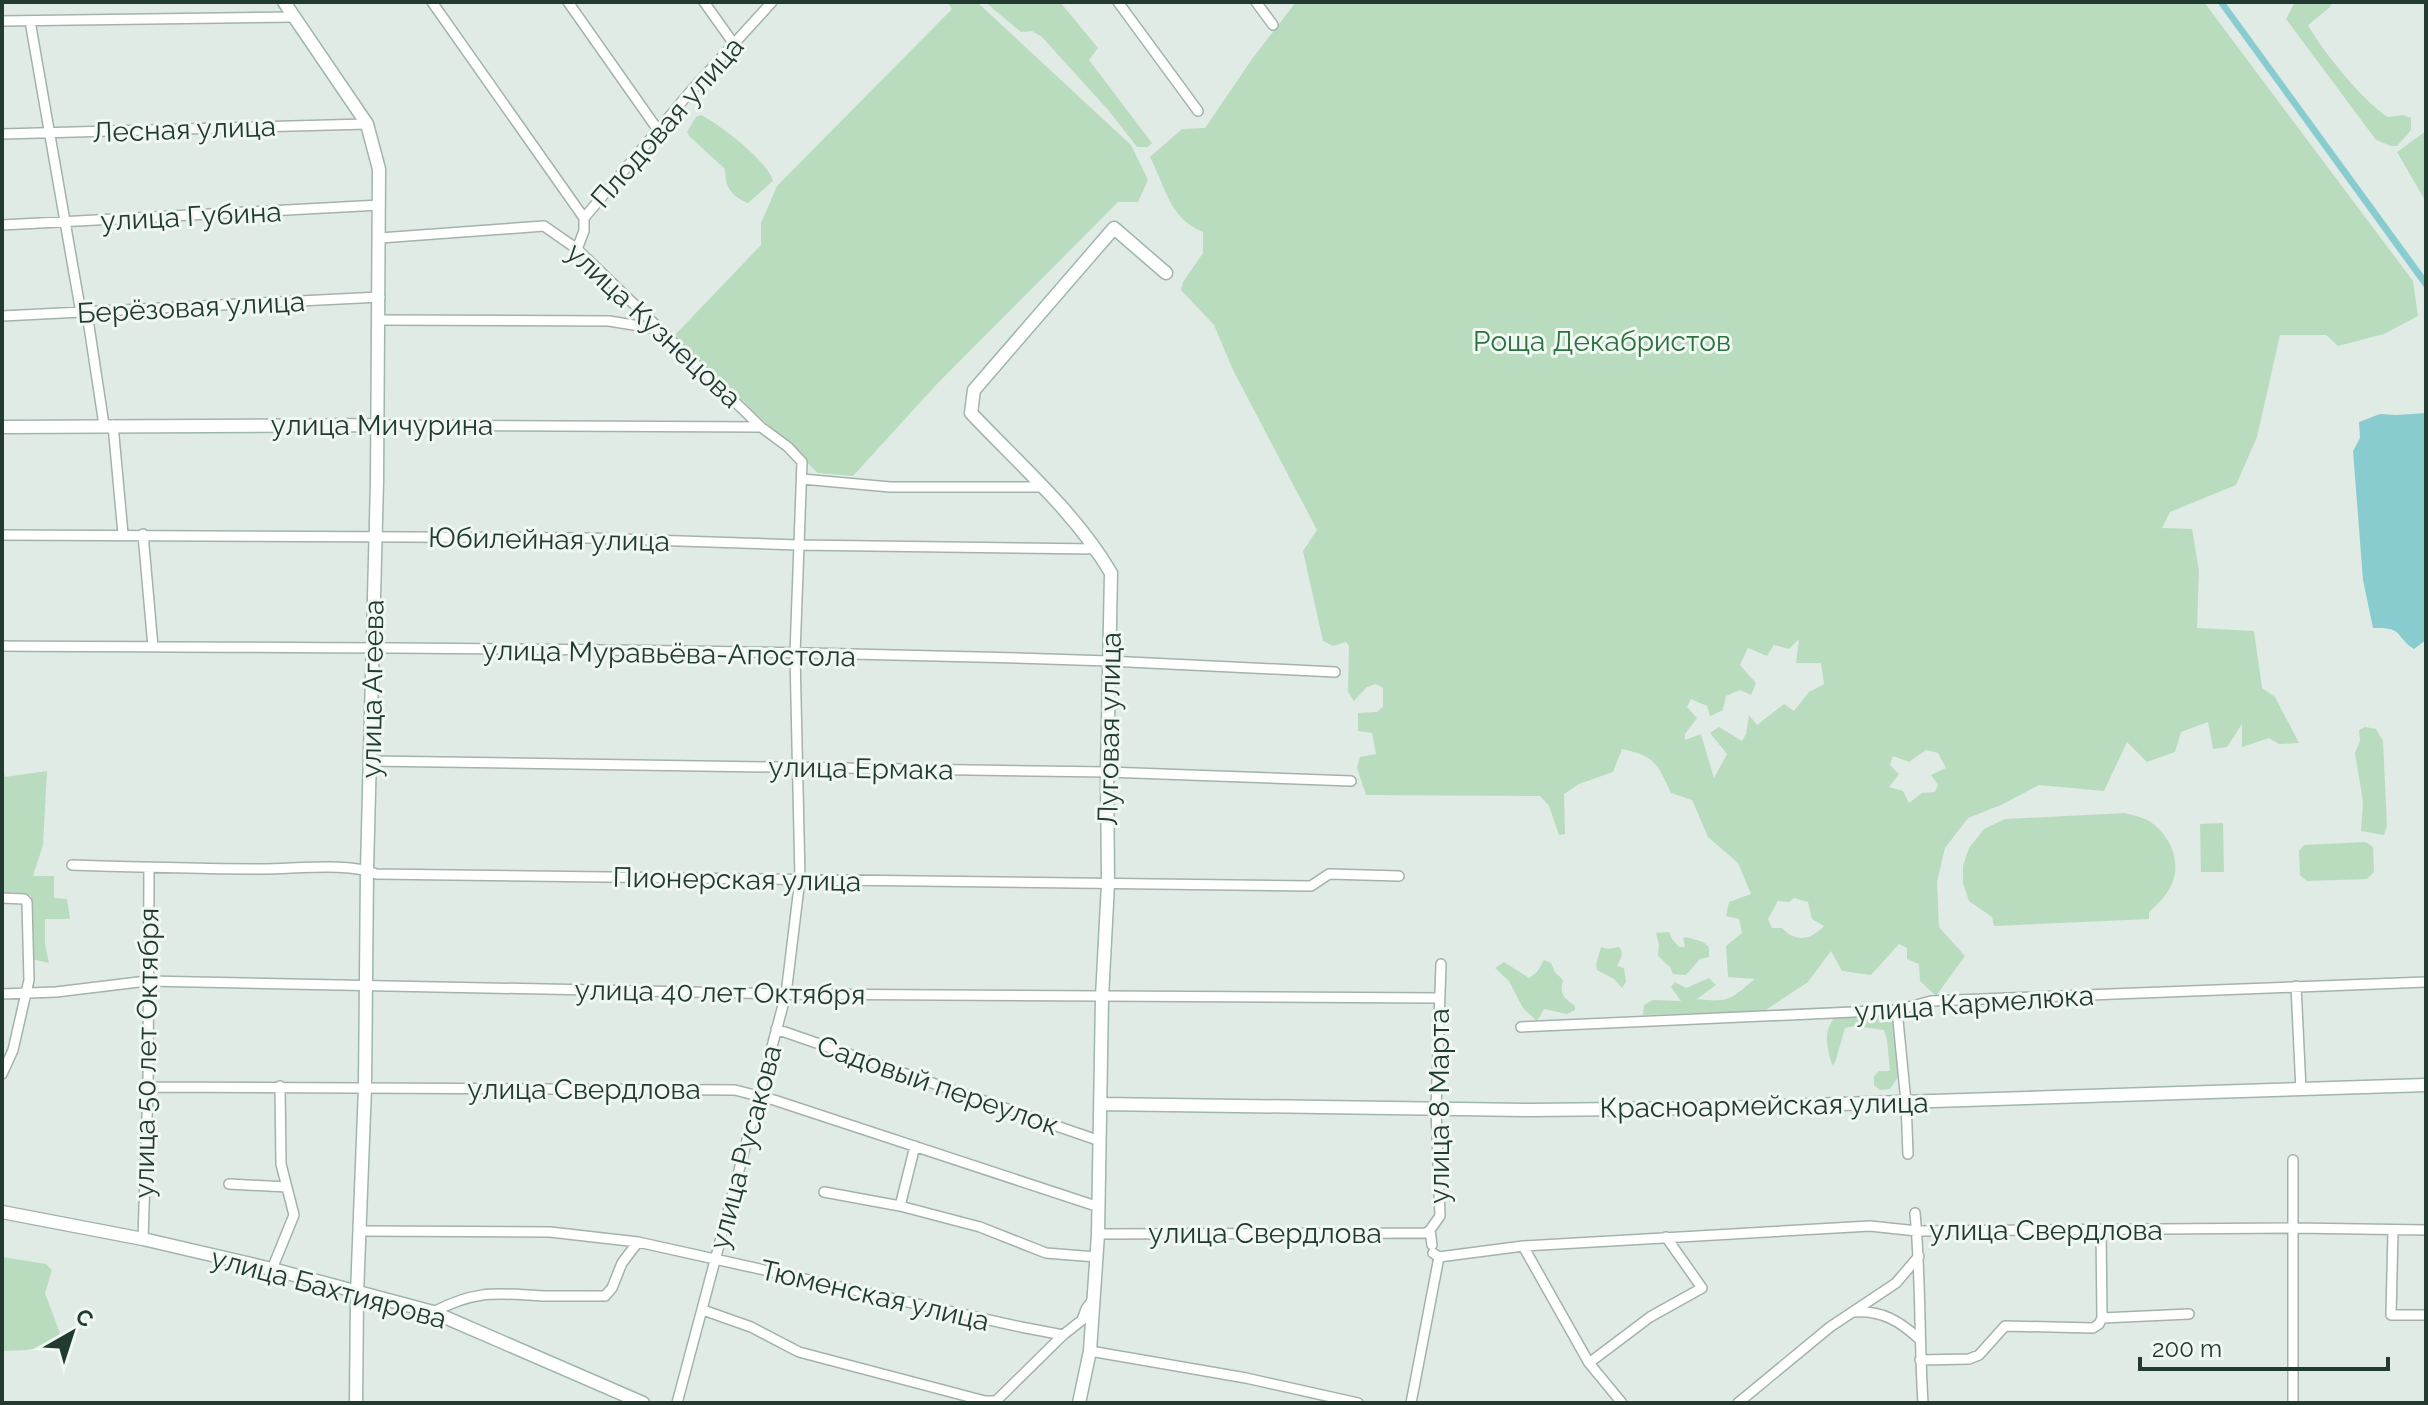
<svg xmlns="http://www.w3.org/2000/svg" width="2428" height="1405" font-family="Raleway,sans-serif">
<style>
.green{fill:#b9dcbf;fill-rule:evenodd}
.water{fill:#89cccf}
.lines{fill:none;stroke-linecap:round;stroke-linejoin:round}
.street-casing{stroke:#a3b3ab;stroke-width:12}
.secondary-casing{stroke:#9fb6ac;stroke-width:15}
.street{stroke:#fff;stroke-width:9}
.secondary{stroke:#fff;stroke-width:12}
.labels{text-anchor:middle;stroke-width:6;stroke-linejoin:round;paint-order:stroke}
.street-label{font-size:28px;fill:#213b31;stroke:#f1f7f3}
.park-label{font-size:28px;fill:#2d7140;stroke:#f1f7f3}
</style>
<rect width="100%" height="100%" fill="#e0ebe5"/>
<!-- green -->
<path class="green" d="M947,2H977L1131,145L1148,180L1138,202H1118L936,385L853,476L818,473L675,335L761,245V223L777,186L952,9Z
M985,2H1060L1098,48L1089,60L1152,143L1148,147H1137L1109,111L1042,37L1032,31L1021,32Z
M1296,2H2204L2413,281L2418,316L2384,334L2338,346L2326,335H2280L2257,437L2236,485L2170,512L2162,528L2192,529L2199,571L2197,628L2254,631L2262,688L2275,697L2299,743L2279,744L2269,738L2242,747V724L2227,747L2213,749L2208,722L2181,732L2175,752L2147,762L2127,742L2104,791L2039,785L2001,805L1968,818L1945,848L1937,882L1939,927L1965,956L1936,996L1920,981L1919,964L1907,959V948L1899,944L1871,975L1842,971L1831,951L1808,982L1764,1011L1643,1015L1644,1005L1653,1000L1681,1001L1671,987L1675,982L1686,988L1709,978L1716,985L1697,999C1730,1003 1730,999 1755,979L1728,977L1726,946L1742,933L1739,919L1726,916L1729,902L1751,894L1738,863L1708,837L1692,800L1671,793C1657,763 1655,756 1622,749L1613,772L1579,784L1564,794L1565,834L1559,835L1549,806L1540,796L1366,795L1357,768L1360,757L1376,754L1372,733L1358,731V713L1377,712L1383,707V688L1376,684L1367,687L1354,701L1348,692L1349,646L1346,642L1333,646L1323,641L1303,551L1317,530L1233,370L1214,325L1181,290L1183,282L1203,253V232C1169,218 1166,188 1150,157L1182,129L1205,128L1252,59ZM1799,639L1796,663H1821L1824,684L1809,692L1794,711L1784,704L1757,725L1749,715L1746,734L1742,741L1719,727L1710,733L1727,754L1714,778L1701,734L1685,740V734L1697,718L1687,707L1691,699L1707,706L1710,716L1723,710L1726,696L1740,690L1751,695L1756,683L1740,665L1748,648L1767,656L1774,645L1789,649ZM1926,750L1938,753L1946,768L1931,775L1938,785L1935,792L1922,793L1909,803L1903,791L1889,787L1899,774L1890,765L1893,756L1909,762ZM1794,898L1808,902L1812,919L1824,926C1811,940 1796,943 1782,928H1772L1768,919L1778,901L1789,902Z
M2295,2H2333L2329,8L2308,25C2322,51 2364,102 2388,117L2403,115L2411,118V130L2397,146H2391L2376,140L2286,19Z
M701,115C719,124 768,161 773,181L748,203C731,196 725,187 725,169L690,137L687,132L696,117Z
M2426,131V202L2397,152Z
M2365,727L2376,729L2383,741L2387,826L2384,835L2361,831L2363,802L2355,753L2360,741L2359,730Z
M2,766L5,777L47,771L43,845L33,876H54V898L67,899L70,919H45V944L49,963L32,959L31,896L13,892L2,894Z
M2125,813C2132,815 2142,817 2149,821C2171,835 2183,864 2170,888C2165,897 2157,905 2149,912V919L1994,926L1992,917L1969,901L1963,883V866L1969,848L1984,829L2005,819Z
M2223,823L2224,872H2201L2200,824Z
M2366,842L2373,847L2374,872L2367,879L2307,881L2300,875L2299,851L2304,845Z
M1669,932L1672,939L1679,947H1685L1683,938L1686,937L1703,942L1709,947V957L1700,959L1686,975L1673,974L1670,967L1658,956L1659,945L1656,933Z
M1601,947L1608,949L1619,947C1625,953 1620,960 1617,966L1624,968L1626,982L1622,988L1614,979L1597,970L1596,964Z
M1544,960L1551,963L1555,972L1563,980C1559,994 1564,998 1575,1006V1010L1567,1014L1544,1009L1537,1021L1523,1008L1509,981L1495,968L1504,962L1529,978L1537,972Z
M1881,1017L1888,1018L1893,1023L1900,1063L1898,1077L1890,1089L1880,1090L1874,1085V1076L1879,1071H1890L1887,1040L1884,1030L1855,1026L1845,1028L1835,1063L1832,1065C1827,1048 1823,1033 1834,1018Z
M2,1257L46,1264L52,1270L45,1293L60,1333C46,1352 23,1350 2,1351Z"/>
<!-- water -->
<path class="water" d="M2217,2H2225L2426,278V290Z
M2426,413V640L2414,649C2394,636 2405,627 2373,628L2363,580L2353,451L2360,438L2359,422L2380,414L2396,415Z"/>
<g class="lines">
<defs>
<path id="street" d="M432,2L584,218
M568,2L658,130
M704,2L734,44
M1118,2L1198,111
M1256,2L1273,25
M2,21L293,17
M30,21L81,313
M2,134L367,124
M2,225L380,205
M380,238L544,226L577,249L761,427L788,447L802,462L795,654L800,879L786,994L677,1403
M577,249L584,231V218L690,92L772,2
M87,313L104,425
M2,316L380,297
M378,320L609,321L658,329
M113,425L123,534
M376,425L761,427
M802,479L890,487H1042
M143,534L153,647
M2,535L588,538L798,545L1097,549
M2,646C370,648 739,648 1108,661C1184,664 1259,669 1335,672
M370,761L1107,772L1351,781
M72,865C136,867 201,869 265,869C295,869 351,862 376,874L1311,886L1329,874L1399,876
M2,898L24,899L27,902L29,980L13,1050L2,1074
M2296,986L2301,1090
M2,994L56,992L147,981L786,994L1438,998
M1897,1010L1906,1102L1908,1154
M1521,1027L1897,1010L1931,1001L2426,982
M776,1029L1100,1141
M148,1087L735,1090L774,1100L1099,1207
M229,1184L287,1187
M824,1192L900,1206L980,1227L1046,1253L1096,1257
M900,1206L915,1146
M1915,1213C1921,1276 1919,1340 1923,1403
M2393,1230L2391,1315H2426
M361,1231L550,1232L638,1242
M1098,1234L1426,1233L1430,1230
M143,1239L148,1087L149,868
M1432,1245L1430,1230L1440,1216L1436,1109L1441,964
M1523,1246L1589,1363L1622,1403
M1439,1257L1523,1246L1870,1226L1917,1231L2294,1228L2426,1230
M272,1269L294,1215L281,1164L280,1086
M703,1310L751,1327L799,1352L985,1401H996L1063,1335
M433,1312C480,1288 499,1294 548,1296C567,1296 586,1296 605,1296L612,1288L622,1263L638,1242L1021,1327L1063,1335L1082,1320L1086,1309L1094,1298
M1854,1312C1881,1310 1900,1321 1919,1339
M2102,1318L2189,1314
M1090,1351L1246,1378L1358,1403
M1920,1360L1969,1359L1979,1355L2005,1326L2093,1328L2099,1324L2102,1318L2101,1229
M1589,1363L1650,1317L1702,1288L1666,1237
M1411,1403L1439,1257L1433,1253
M1738,1403L1830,1327L1896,1283L1919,1256
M2293,1403V1160"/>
<path id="secondary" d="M284,2L367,124L379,169L377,481L367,870L365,1087L357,1294L356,1403
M2,427L376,425
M1101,1104L1531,1110L1717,1108L2426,1085
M2,1212L143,1239L272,1269L433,1312L643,1403
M1079,1403L1090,1351L1098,1234L1102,997L1108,884L1107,772L1111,573C1075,512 1019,464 971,413L974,390L1114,228L1166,273"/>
</defs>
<!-- street casing -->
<use href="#street" class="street-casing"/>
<!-- secondary casing -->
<use href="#secondary" class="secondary-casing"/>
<!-- street -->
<use href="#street" class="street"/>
<!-- secondary -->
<use href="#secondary" class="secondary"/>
</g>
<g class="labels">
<!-- street labels -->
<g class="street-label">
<text transform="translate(667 122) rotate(-49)" y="10">Плодовая улица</text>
<text transform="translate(184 129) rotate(-2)" y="10">Лесная улица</text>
<text transform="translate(191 216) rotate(-3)" y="10">улица Губина</text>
<text transform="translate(191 307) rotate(-3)" y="10">Берёзовая улица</text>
<text transform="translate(654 325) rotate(43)" y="10">улица Кузнецова</text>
<text x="382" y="435">улица Мичурина</text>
<text transform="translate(549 539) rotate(1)" y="10">Юбилейная улица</text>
<text transform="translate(669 653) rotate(1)" y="10">улица Муравьёва-Апостола</text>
<text transform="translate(372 689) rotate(-89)" y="10">улица Агеева</text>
<text transform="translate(1109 729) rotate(-89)" y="10">Луговая улица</text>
<text transform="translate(861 768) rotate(1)" y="10">улица Ермака</text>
<text transform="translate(737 879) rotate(1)" y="10">Пионерская улица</text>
<text transform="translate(720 992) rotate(1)" y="10">улица 40 лет Октября</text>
<text transform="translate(1974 1003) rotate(-4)" y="10">улица Кармелюка</text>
<text transform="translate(146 1053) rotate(-89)" y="10">улица 50 лет Октября</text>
<text transform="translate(938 1085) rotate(19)" y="10">Садовый переулок</text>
<text x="584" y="1099">улица Свердлова</text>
<text transform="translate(1764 1105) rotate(-1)" y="10">Красноармейская улица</text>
<text transform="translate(1439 1106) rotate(-90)" y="10">улица 8 Марта</text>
<text transform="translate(745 1147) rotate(-75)" y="10">улица Русакова</text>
<text x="2046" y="1240">улица Свердлова</text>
<text x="1265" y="1243">улица Свердлова</text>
<text transform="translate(329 1288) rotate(15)" y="10">улица Бахтиярова</text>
<text transform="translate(875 1295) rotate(13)" y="10">Тюменская улица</text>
</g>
<!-- park labels -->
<g class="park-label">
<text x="1602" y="351">Роща Декабристов</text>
</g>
</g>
<!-- border -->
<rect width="2428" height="1405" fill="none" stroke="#213b31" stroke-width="8"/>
<!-- north arrow -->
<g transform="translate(72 1333) rotate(39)" stroke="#f1f7f3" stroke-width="6" paint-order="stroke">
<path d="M0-6L14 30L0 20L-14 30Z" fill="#213b31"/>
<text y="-12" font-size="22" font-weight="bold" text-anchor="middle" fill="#213b31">С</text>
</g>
<!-- scale -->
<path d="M2140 1357v12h248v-12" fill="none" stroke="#213b31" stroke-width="4"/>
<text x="2152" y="1357" font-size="24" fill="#213b31" stroke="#f1f7f3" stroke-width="6" paint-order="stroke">200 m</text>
</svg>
